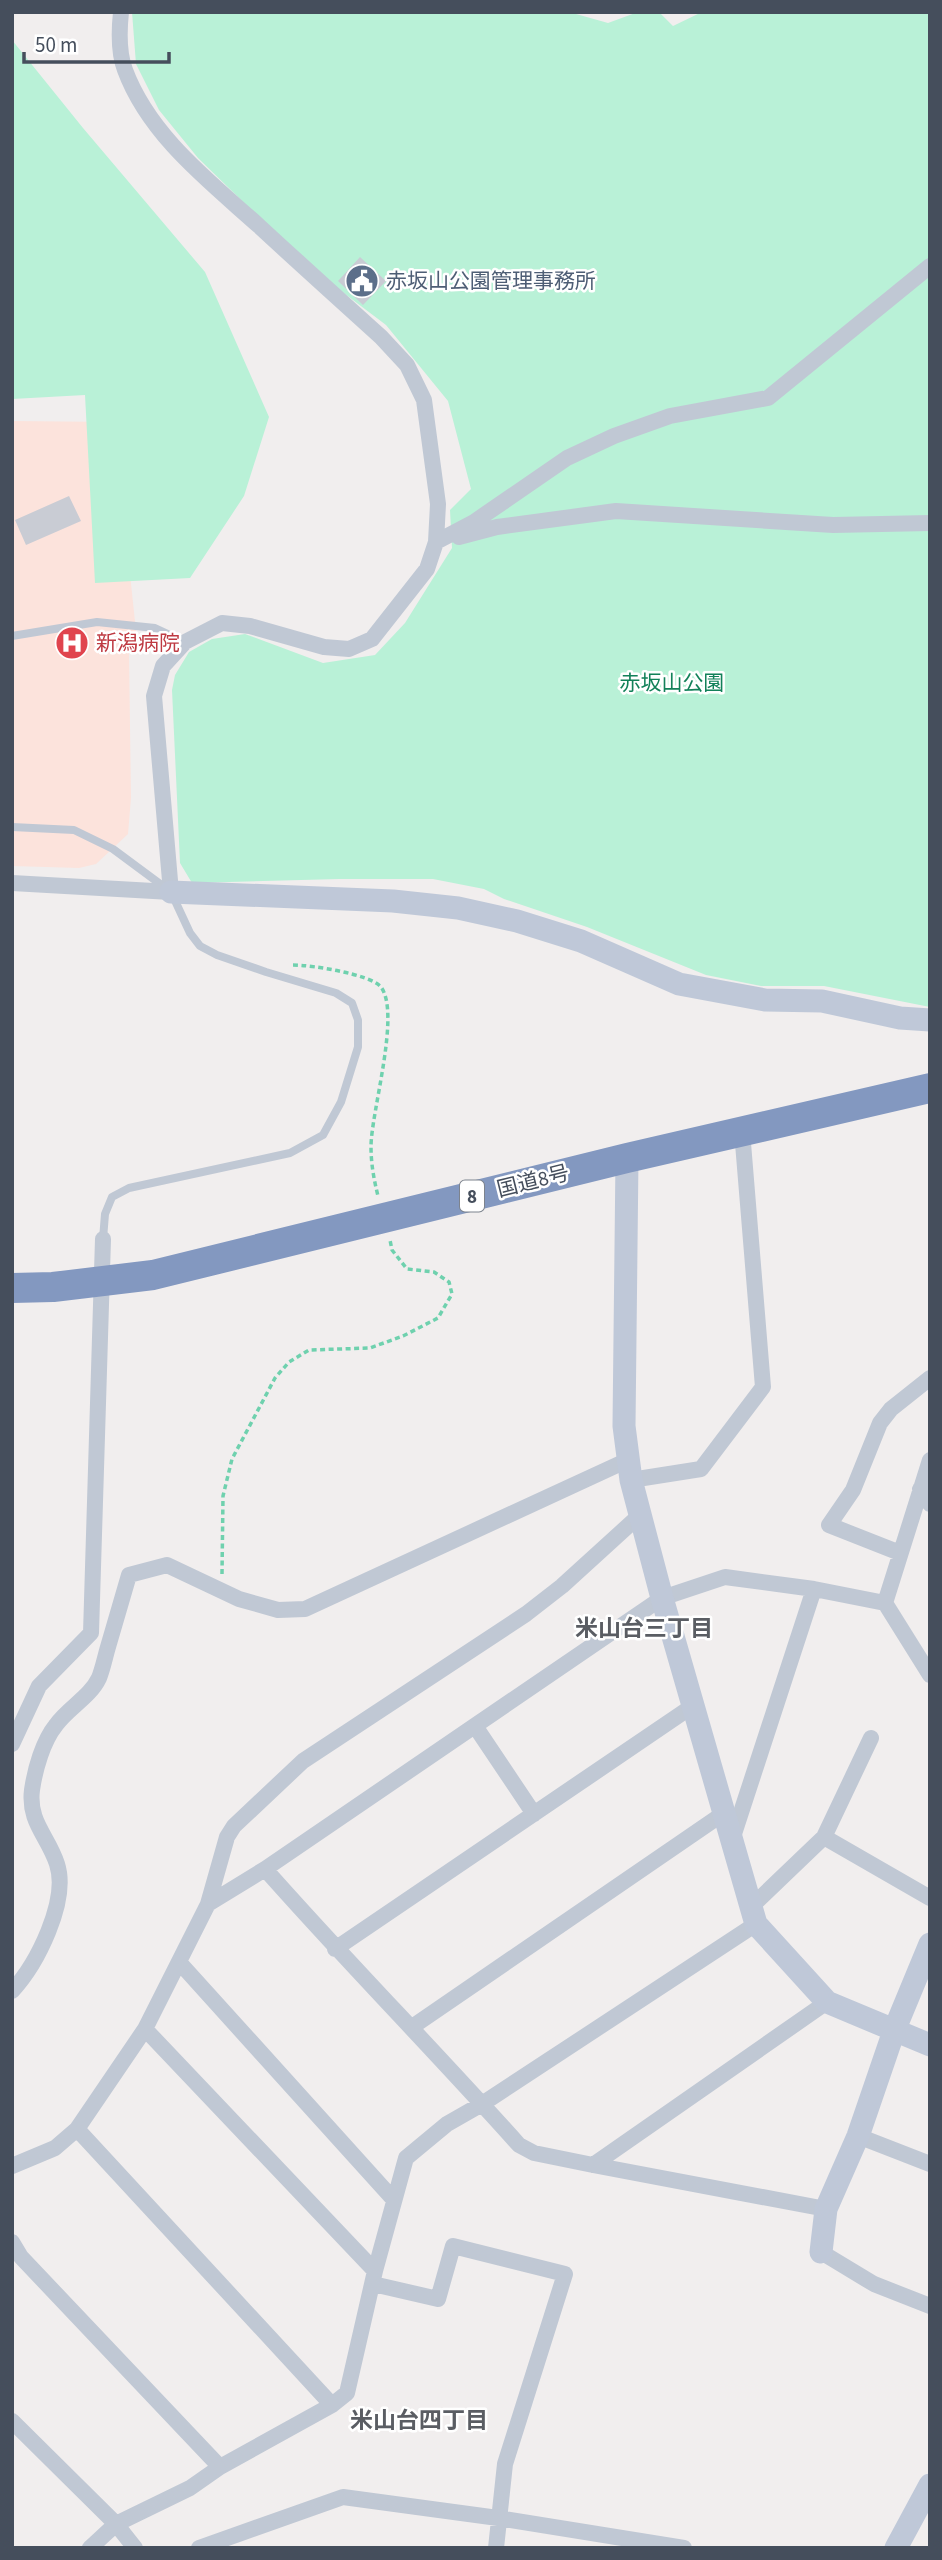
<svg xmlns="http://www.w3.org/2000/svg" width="942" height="2560" font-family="'Source Sans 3','Noto Sans JP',sans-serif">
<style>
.medical{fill:#fce3dc}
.green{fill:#b9f1d7}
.building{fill:#c9ccd4}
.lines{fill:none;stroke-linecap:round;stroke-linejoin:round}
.path{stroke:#6fd1ae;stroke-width:3.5;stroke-dasharray:5 3.5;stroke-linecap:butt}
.lane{stroke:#c0c8d4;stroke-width:8}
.street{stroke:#c0c8d4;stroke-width:16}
.secondary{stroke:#bfc8d8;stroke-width:23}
.highway{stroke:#8398c0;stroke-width:30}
.labels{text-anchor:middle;stroke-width:5;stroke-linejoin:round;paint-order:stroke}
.shield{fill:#fff;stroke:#7d838d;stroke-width:2}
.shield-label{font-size:19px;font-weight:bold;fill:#454e5c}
.service-label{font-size:21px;fill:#4e5e75;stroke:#fff;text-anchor:start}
.health-label{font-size:21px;fill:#be3a42;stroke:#fff;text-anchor:start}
.park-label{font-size:21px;fill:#128159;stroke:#fff}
.street-label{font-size:21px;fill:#454e5c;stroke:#fff}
.neighbourhood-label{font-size:23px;font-weight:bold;fill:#5a5d63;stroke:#fff}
</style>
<rect width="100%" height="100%" fill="#f1eeee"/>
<!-- medical -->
<path class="medical" d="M12,421L114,422L136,631L129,654L131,798L128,834L96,864L79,868L12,866Z"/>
<!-- green -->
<path class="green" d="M132,12H569L608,23L638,12H659L673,26L702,12H930V1007L824,986H761L706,975L587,927L504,899L484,889L433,879H339L192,883L180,863L172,690L175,675L189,652L212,639L245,634L323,663L375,655L405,623L452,548L450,510L471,489L448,401L386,325L312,269L198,158L159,110L136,64Z
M12,40L83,128L205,272L269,417L244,496L190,578L95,583L85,395L12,399Z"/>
<!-- building -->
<path class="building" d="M360,257L386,281L363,305L338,281Z
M69,496L81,521L26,545L15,520Z"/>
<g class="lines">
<!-- path -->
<path class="path" d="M293,965C311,965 370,974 381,987C401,1014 371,1112 371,1147C371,1164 374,1180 378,1196
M222,1574L223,1496L232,1459L275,1378L289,1362L309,1350L370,1348L403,1336L438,1318L452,1294L449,1282L434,1272L407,1269L392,1250L390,1240"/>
<!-- lane -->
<path class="lane" d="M12,636L97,622L155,628L185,642
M12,827L74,830L113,849L171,892L190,933L200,946L217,955L266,972L336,993L352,1003L358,1020V1047L341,1102L323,1135L290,1153L129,1188L112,1197L105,1214L103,1239"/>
<!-- street -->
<path class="street" d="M459,537L497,527L616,511L833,525L930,523
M436,542L474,522L567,458L614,436L670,416L768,398L930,266
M12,883L171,892L154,696L163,666L185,642L222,623L250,626L324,647L349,649L372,639L427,569L436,542L438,504L424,400L407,365L381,337C340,300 299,263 259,226C209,181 149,135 125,70C118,52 119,31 121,12
M930,1460L885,1603L930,1675
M631,1480L701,1469L763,1387L742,1131
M920,1489L930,1504
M900,1553L829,1525L853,1490L880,1423L891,1409L930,1378
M475,1726L534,1814
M12,1744L39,1686L91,1633L103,1239
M824,1837L930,1898
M732,1840L814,1589
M265,1869C348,1963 436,2052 519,2145L534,2153L593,2165L826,2209
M208,1904L227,1837L234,1826L303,1761L526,1614L562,1586L640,1515
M751,1907L824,1837L871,1738
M335,1949L694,1705
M179,1962L394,2200
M12,1991C37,1964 69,1901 57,1864C48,1836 28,1822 32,1790C35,1769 43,1741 56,1725C68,1708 90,1697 99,1678C103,1668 105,1657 108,1647C115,1623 122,1599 129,1575L167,1565L239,1599L278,1610L305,1609L628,1460
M412,2027L724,1813
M145,2029L375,2271
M77,2129L332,2405
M858,2136L930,2164
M593,2165L827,2002
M12,2166L55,2148L77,2129L145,2029L208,1904L265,1869L662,1598L725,1577L814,1589L885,1603
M12,2242L21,2257L220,2467
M821,2252L874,2284L930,2306
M373,2284L438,2299L453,2246L565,2274L505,2464L496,2548
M12,2421L116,2524L135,2548
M90,2548L116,2524L190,2488L220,2467L332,2405L347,2393L375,2271L406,2158L447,2124L482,2104L756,1924
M199,2548L343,2497L498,2518L684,2548"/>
<!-- secondary -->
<path class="secondary" d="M171,892L393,901L458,908L517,921L581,941L679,984L765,1000L822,1001L900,1018L930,1020
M627,1158L624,1426L631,1480L662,1598L756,1924L827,2002L930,2045
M821,2252L826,2209L858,2136L894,2031L930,1944
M896,2548L930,2485"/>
<!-- highway -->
<path class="highway" d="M12,1288L53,1287L153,1275L627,1158L930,1088"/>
</g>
<!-- icons -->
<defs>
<symbol id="civic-disc" viewBox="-11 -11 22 22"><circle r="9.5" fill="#5c6f8a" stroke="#fff"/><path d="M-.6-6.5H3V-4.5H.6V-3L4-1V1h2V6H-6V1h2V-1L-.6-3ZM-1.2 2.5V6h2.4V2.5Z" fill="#fff"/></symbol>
<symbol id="hospital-disc" viewBox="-11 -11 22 22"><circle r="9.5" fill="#e0444e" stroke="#fff"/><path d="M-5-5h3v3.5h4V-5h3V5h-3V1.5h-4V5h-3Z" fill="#fff"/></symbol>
</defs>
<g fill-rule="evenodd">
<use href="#civic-disc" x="343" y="262" width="38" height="38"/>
<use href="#hospital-disc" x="53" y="624" width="38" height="38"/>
</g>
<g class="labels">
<!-- shield labels -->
<rect class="shield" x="460" y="1180.5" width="24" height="31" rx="5"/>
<g class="shield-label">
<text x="472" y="1203">8</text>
</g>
<!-- service labels -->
<g class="service-label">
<text x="386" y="288">赤坂山公園管理事務所</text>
</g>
<!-- health labels -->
<g class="health-label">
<text x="96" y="650">新潟病院</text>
</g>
<!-- park labels -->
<g class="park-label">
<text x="672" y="690">赤坂山公園</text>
</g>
<!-- street labels -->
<g class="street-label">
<text transform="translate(533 1181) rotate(-14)" y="7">国道8号</text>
</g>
<!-- neighbourhood labels -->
<g class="neighbourhood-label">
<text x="644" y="1636">米山台三丁目</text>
<text x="419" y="2428">米山台四丁目</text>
</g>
</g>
<!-- border -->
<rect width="942" height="2560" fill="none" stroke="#454e5c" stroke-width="28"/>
<!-- scale -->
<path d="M24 52v10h145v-10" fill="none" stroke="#454e5c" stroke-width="3.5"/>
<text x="35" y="52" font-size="21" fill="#454e5c" stroke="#ffffff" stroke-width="5" paint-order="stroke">50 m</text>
</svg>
